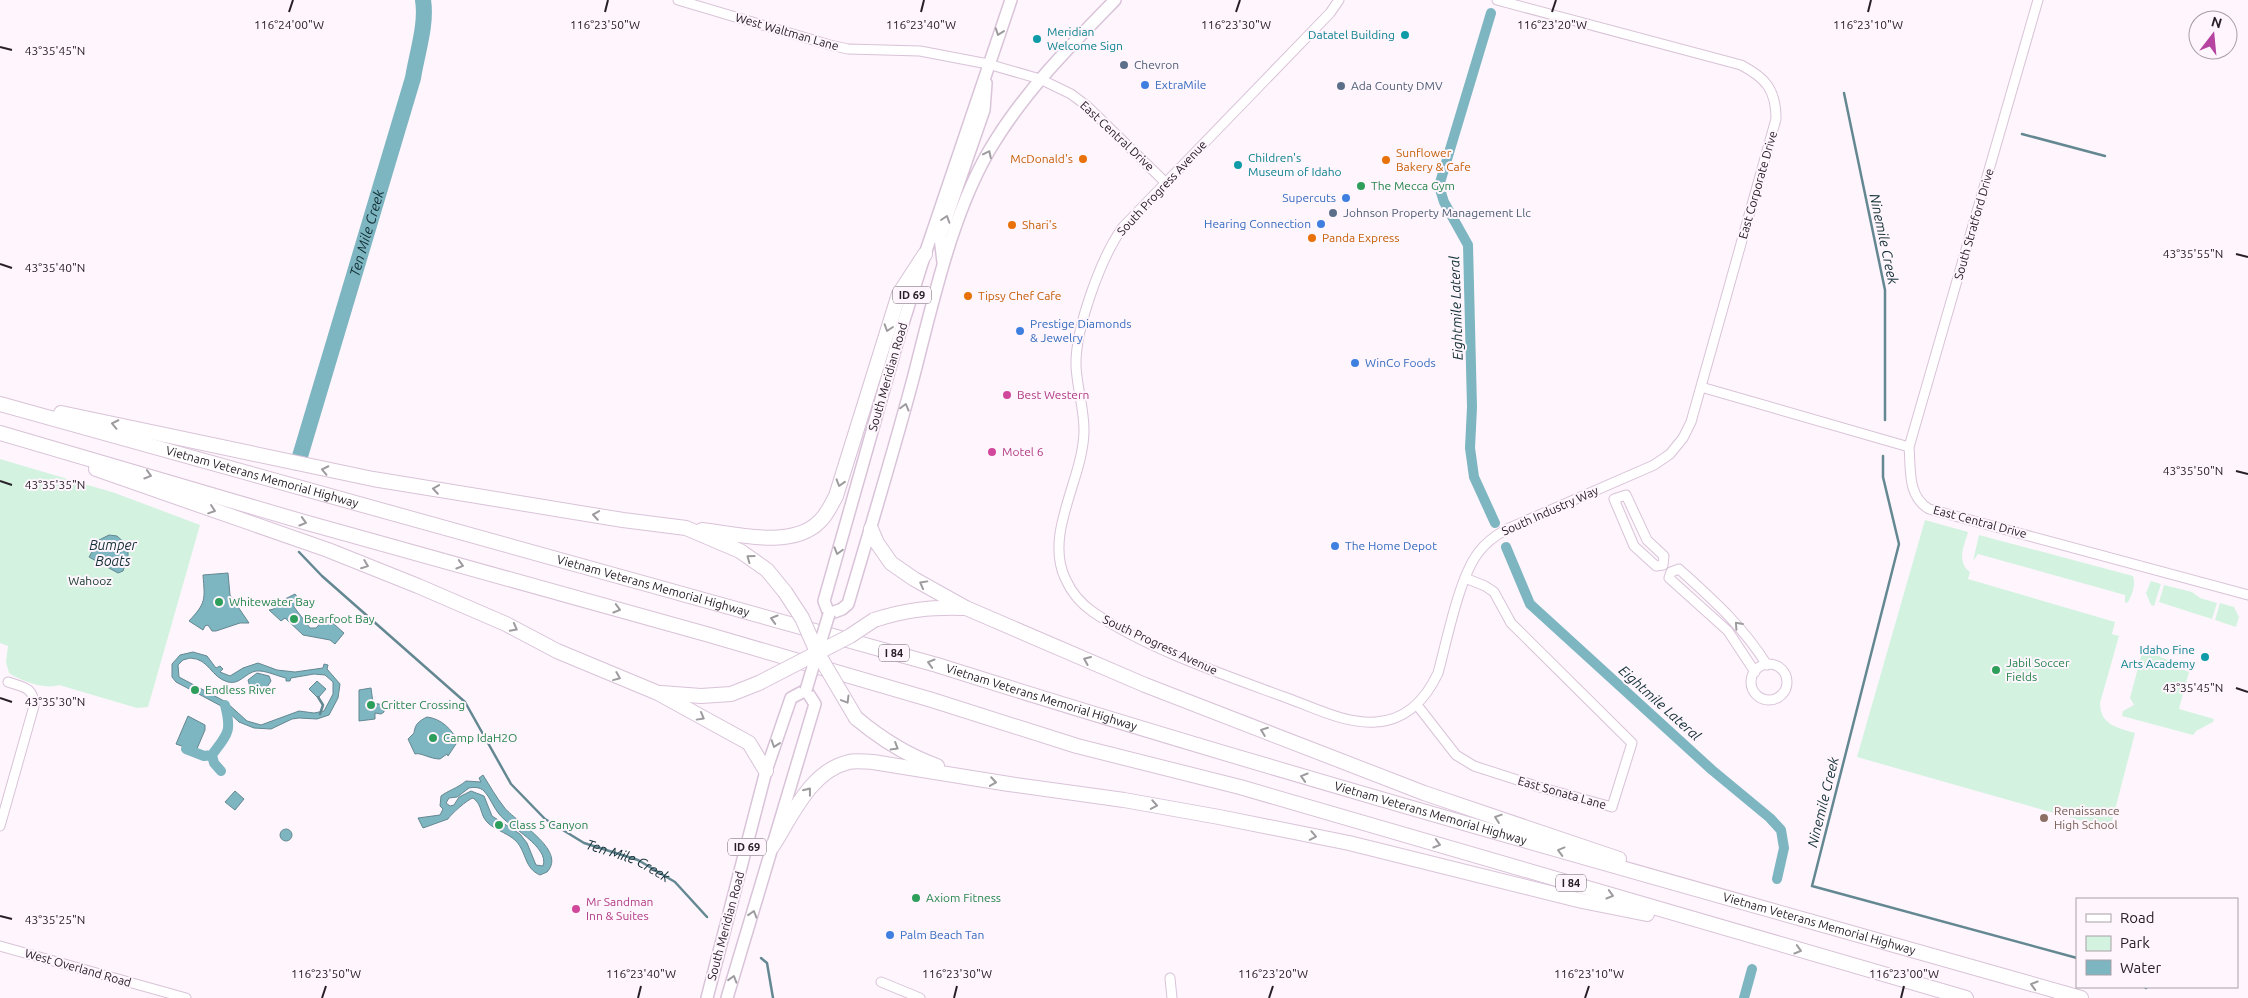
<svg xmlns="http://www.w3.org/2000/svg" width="2248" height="998" font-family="Ubuntu,sans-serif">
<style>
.green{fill:#d3f3e0}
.water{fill:#7db5c0;stroke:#648892;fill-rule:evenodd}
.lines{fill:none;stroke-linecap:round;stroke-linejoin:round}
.stream{stroke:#648892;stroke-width:2.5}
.canal{stroke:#7db5c0;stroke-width:10}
.river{stroke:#7db5c0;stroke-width:16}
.minor-casing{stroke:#d9c3d8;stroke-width:11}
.major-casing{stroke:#d9c3d8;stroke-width:14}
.highway-casing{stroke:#d9c3d8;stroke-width:16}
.minor{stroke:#fff;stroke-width:9}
.major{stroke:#fff;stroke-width:11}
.highway{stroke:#fff;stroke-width:14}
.major-bridge-casing{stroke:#d9c3d8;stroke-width:14;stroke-linecap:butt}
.highway-bridge-casing{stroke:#d9c3d8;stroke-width:16;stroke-linecap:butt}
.major-bridge{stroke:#fff;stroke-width:11}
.highway-bridge{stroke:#fff;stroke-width:14}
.oneway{stroke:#9e9b9e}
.ticks{fill:none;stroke:#282028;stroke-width:2}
.culture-dot{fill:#0f9aa8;stroke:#fef5fd;stroke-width:2}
.service-dot{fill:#5c6f8a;stroke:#fef5fd;stroke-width:2}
.shop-dot{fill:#3f7fe0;stroke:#fef5fd;stroke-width:2}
.food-dot{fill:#e8710a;stroke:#fef5fd;stroke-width:2}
.leisure-dot{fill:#2e9e5b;stroke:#fef5fd;stroke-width:2}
.hotel-dot{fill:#d1479c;stroke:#fef5fd;stroke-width:2}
.education-dot{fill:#8d6e63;stroke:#fef5fd;stroke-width:2}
.labels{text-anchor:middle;stroke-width:4;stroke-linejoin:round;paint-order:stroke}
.shield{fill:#fef5fd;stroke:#686068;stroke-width:1}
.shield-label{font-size:11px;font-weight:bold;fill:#282028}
.street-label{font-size:12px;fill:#282028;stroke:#fef5fd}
.culture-label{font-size:12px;fill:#0d838f;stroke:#fef5fd;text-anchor:start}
.service-label{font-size:12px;fill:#4e5e75;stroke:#fef5fd;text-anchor:start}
.shop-label{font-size:12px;fill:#366cbe;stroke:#fef5fd;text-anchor:start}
.food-label{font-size:12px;fill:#c56008;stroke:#fef5fd;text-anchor:start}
.leisure-label{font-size:12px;fill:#27864d;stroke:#fef5fd;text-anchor:start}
.hotel-label{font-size:12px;fill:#b23c85;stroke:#fef5fd;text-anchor:start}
.park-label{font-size:12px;fill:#103624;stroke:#fef5fd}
.education-label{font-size:12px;fill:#785e54;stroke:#fef5fd;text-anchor:start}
.water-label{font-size:14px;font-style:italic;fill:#133036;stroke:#fef5fd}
.ticks-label{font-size:12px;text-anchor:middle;fill:#282028;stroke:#fef5fd;stroke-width:4;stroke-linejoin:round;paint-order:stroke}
</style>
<rect width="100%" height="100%" fill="#fef5fd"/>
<!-- green -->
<path class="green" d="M0,459L115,493L200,525L148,707L137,708L59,685C45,690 21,681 9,673L6,662L8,646L0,643Z
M1925,520L1968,532C1964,546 1956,562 1970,572L1968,579L2115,622L2112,634L2119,636L2100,703C2100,725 2118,728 2135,733L2110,829L1857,757Z
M1979,535L2133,576C2136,585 2132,595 2128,602L2125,603V595L1978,554L1973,561Z
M2151,581L2161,584L2154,606L2151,605L2146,593Z
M2164,585L2192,592L2200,598L2217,603L2212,619L2159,602Z
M2220,603L2234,607L2239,617L2236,627L2215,620Z
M2147,646L2161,651L2160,657L2175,662V664L2182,666V669L2189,672L2179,709L2214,719L2213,722L2196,731L2193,735L2122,716L2123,711L2134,705L2130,698L2143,649H2146Z"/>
<!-- water -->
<path class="water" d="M109,535L117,536L128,546V557L123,571L118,573L89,557L99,540Z
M228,573L230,595L249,623H240L216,631H212L208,625L205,626L203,630L189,621C206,603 205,600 203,575Z
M295,594L298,598L294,607L310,628H316L326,617L344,633L335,644L330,640L303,635L285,618L281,621L269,610L274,609L277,603Z
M193,652L207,656L216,668L220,666L223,669L220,672L230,676L243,668L258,663L277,670L295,672L323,668L324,664L328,665L327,669L340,684L338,698L329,715L317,719L299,718L292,719L271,729L254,728L239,722L223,707L176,682L172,677V664L180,655ZM190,658C210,659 210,677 228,682C240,685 245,673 256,671C265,670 277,676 286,678V681H290L291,678L314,674L325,675L333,682V694L324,711L314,713L299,711L261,725L247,721L226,702L179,677L178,665L183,660Z
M257,673L269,676L271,681L267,687L256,689L250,687L248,680Z
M317,681L326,689L318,698L309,689Z
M371,688L373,703L384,705V712L381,714L375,713V719L359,721V690Z
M188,716L205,725V730L196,751L176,744Z
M427,717C442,719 451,729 458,741L448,756L447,754L440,759C430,759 420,752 415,754L408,739L414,733C415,724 419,721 427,717Z
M483,775C490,786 496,797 504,807C514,821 568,850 547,872L540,875C524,868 527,853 516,841C507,832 490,829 484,818C480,810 481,804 473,798C468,799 450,815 448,819L423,828L418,818L440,815L443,809L440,806L441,796C449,790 456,789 466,781L481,782L479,778ZM469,788C474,787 480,787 484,791C490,797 493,807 499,814C509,827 550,847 543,866L536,865L527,843L520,834L492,816L484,796L471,791L459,797L454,805L450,806L446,803L449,798L457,797Z
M235,791L244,799L235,810L225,802Z
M280 835a6 6 0 1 1 12 0a6 6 0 1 1-12 0Z"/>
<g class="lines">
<!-- stream -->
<g class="stream">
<path d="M1844,93L1885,290V420"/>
<path d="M2022,134L2105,156"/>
<path d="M1883,456V477L1899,544L1812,886L2077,958"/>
<path id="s1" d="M299,552L322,576L465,702L511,784L545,819L584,843L638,860L675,882L707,917"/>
<path d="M318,697L323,705L320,714"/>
<path d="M761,958L767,963L773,998"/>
<path d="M2145,987L2146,988"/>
</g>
<!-- canal -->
<path class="canal" d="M1491,13L1439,186L1444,202L1468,245L1472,407L1470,448L1474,477L1495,523
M1506,547L1530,604L1712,770L1770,818L1781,830L1784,848L1777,879
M191,736L186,749L204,756L212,755C228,733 232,732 225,705
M212,755L214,763L221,771
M1744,998L1752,969"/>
<!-- river -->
<path class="river" id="s2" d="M298,463L413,78C417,53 427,24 423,0"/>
<defs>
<path id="minor" d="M678,0L830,45L848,49L920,51L988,64L1040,79L1071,94L1087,106L1166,183
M1339,0L1330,13L1123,227C1101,257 1075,329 1076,366C1077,388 1084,408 1084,430C1084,478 1044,532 1065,578C1071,592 1080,603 1093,612C1147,649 1225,675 1287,698C1315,708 1345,724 1376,722C1406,720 1426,699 1438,673C1447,640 1459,578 1478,553C1486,542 1496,535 1507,529L1654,465L1670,454L1683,438L1691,422L1776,119C1776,90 1766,78 1741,65L1497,0
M2038,0L1909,447C1911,469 1907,496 1929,509L2248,595
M1701,387L1909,447
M1626,495L1647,540L1664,556L1663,565L1656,566L1634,546L1614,499Z
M1671,572L1679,569C1713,600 1742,625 1767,665
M1671,572L1669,578L1728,631L1755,672
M1751 682a18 18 0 1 1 36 0a18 18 0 1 1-36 0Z
M1417,705L1456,755L1474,766L1539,787L1612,807L1632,743L1511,623L1494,592L1485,586L1465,578
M0,826L34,706C34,687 23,687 8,682
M0,946L186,998
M1170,978L1172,998
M881,982L920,998"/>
<path id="major" d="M1011,0L925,254L899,336L824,601L829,614L842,609L848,604C870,529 893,454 913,379C933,302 953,207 995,141C1028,88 1072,44 1115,0
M943,262L940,237L984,110L986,83
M707,998L766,771L791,698L806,690L815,704L727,998"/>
<g id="highway">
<path id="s3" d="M0,404L937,665C1316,785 1699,889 2081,998"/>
<path d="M61,413L373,479L623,520L686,528L740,551L767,570L785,592"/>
<path d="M0,433L304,522L706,634L932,700L1077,746L1240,787L1966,998"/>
<path d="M96,469L328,550L418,586L506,624L557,651L658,693L749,743L766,771"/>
<path d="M871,529L877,543L891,563L914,579L966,608L1145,685L1424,793L1619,859"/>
<path d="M702,530C736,534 792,549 819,522C827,515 831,505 836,496L899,294L925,254"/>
<path d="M874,620C905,610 930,607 963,608"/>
<path d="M661,693L701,696L731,694L759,683"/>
<path d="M856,718C881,739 906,755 937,766"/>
<path d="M772,847C792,816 810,771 849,762C856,760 865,762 873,762L1009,784L1124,800L1219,817L1349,843L1582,901L1647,914"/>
</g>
</defs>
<!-- minor casing -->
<use href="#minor" class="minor-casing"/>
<!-- major casing -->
<use href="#major" class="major-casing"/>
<!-- highway casing -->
<use href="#highway" class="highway-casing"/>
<!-- minor -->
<use href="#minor" class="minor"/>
<!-- major -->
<use href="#major" class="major"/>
<!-- highway -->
<use href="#highway" class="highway"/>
<defs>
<path id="major-bridge" d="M806,690L829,614"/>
<path id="highway-bridge" d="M785,592L802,618L817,652L856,718
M759,683L850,636L874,620"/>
</defs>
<!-- major-bridge casing -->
<use href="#major-bridge" class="major-bridge-casing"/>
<!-- highway-bridge casing -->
<use href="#highway-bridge" class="highway-bridge-casing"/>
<!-- major-bridge -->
<use href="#major-bridge" class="major-bridge"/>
<!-- highway-bridge -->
<use href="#highway-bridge" class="highway-bridge"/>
</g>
<!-- one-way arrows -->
<defs><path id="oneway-chevron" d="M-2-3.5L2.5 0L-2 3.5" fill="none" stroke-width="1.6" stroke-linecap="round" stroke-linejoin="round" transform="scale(1.25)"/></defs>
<g class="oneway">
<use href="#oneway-chevron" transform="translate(999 32) rotate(110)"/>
<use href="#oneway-chevron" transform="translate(988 154) rotate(-64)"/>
<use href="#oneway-chevron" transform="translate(946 219) rotate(-72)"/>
<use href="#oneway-chevron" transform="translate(888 328) rotate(108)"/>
<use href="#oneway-chevron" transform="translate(905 407) rotate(-75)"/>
<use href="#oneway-chevron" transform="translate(115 424) rotate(-168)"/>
<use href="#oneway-chevron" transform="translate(325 470) rotate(-168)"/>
<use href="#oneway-chevron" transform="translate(148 475) rotate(17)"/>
<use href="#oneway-chevron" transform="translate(840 483) rotate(107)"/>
<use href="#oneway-chevron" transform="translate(436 489) rotate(-171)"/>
<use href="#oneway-chevron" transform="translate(212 510) rotate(19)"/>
<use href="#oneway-chevron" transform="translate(596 515) rotate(-171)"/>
<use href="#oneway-chevron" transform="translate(303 522) rotate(16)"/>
<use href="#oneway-chevron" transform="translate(838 551) rotate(106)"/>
<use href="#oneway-chevron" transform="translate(750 558) rotate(-144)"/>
<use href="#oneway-chevron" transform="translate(365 565) rotate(21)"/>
<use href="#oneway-chevron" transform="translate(460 565) rotate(16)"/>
<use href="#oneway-chevron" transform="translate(923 584) rotate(-151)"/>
<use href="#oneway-chevron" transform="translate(617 609) rotate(16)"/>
<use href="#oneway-chevron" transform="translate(774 619) rotate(-164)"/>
<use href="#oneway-chevron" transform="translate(1738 625) rotate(-132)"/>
<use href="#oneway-chevron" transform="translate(514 628) rotate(28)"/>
<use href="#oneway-chevron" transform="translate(1087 660) rotate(-157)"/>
<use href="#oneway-chevron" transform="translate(931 663) rotate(-164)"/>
<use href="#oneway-chevron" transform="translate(617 677) rotate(22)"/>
<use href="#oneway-chevron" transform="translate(846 700) rotate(59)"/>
<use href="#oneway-chevron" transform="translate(701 717) rotate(29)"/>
<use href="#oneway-chevron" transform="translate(1264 731) rotate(-159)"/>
<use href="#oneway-chevron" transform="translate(775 744) rotate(109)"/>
<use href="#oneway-chevron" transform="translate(895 747) rotate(31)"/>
<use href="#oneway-chevron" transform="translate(1304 777) rotate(-163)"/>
<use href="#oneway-chevron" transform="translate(993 782) rotate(9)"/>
<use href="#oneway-chevron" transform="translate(808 791) rotate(-52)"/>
<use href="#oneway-chevron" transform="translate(1154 805) rotate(10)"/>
<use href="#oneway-chevron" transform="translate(1498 818) rotate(-161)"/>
<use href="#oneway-chevron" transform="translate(1313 836) rotate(11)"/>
<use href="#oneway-chevron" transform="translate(1437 844) rotate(16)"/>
<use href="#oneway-chevron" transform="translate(1561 851) rotate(-165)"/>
<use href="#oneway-chevron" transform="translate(1610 895) rotate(16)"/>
<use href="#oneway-chevron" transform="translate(753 914) rotate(-73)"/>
<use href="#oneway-chevron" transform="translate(1798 950) rotate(16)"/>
<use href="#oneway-chevron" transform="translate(733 979) rotate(-73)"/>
<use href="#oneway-chevron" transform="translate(2034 985) rotate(-164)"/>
</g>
<!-- ticks -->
<path class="ticks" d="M289,12L293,0M605,12L608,0M921,12L924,0M1236,12L1240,0M1552,12L1556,0M1868,12L1871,0M0,47L12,50M2236,254L2248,257M0,264L12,268M2236,471L2248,474M0,481L12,485M2236,688L2248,692M0,698L12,702M0,916L12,919M322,998L326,986M638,998L641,986M954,998L957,986M1269,998L1273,986M1585,998L1589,986M1901,998L1904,986"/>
<!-- markers -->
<g class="culture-dot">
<circle cx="1405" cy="35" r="5"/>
<circle cx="1037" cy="39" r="5"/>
<circle cx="1238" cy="165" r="5"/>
<circle cx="2205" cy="657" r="5"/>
</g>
<g class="service-dot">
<circle cx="1124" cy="65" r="5"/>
<circle cx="1341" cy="86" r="5"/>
<circle cx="1333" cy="213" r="5"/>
</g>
<g class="shop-dot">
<circle cx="1145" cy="85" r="5"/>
<circle cx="1346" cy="198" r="5"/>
<circle cx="1321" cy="224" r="5"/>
<circle cx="1020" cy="331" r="5"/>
<circle cx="1355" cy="363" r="5"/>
<circle cx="1335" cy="546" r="5"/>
<circle cx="890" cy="935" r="5"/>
</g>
<g class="food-dot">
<circle cx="1083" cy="159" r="5"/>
<circle cx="1386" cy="160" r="5"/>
<circle cx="1012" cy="225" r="5"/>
<circle cx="1312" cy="238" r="5"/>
<circle cx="968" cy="296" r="5"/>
</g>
<g class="leisure-dot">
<circle cx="1361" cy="186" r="5"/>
<circle cx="219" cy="602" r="5"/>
<circle cx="294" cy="619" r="5"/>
<circle cx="1996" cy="670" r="5"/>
<circle cx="195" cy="690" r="5"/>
<circle cx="371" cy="705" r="5"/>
<circle cx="433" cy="738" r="5"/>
<circle cx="499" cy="825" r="5"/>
<circle cx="916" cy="898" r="5"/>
</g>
<g class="hotel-dot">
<circle cx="1007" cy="395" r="5"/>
<circle cx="992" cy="452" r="5"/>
<circle cx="576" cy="909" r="5"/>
</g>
<circle class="education-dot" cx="2044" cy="818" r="5"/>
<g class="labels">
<!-- shield labels -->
<g class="shield">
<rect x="893" y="286.5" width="38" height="17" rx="4"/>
<rect x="879" y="644.5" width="30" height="17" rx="4"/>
<rect x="728" y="838.5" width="38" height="17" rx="4"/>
<rect x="1556" y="874.5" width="30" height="17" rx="4"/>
</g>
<g class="shield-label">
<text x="912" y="299">ID 69</text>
<text x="894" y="657">I 84</text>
<text x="747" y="851">ID 69</text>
<text x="1571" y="887">I 84</text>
</g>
<!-- street labels -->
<g class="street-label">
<text transform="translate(787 32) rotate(16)" y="4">West Waltman Lane</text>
<text transform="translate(1117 136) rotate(43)" y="4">East Central Drive</text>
<text transform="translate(1758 185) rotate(-74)" y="4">East Corporate Drive</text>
<text transform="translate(1162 188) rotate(-47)" y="4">South Progress Avenue</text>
<text transform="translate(1974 224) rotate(-74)" y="4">South Stratford Drive</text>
<text transform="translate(888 377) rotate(-74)" y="4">South Meridian Road</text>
<text dy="4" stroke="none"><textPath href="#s3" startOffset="272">Vietnam Veterans Memorial Highway</textPath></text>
<text transform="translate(1550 511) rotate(-24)" y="4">South Industry Way</text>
<text transform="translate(1980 522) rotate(15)" y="4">East Central Drive</text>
<text dy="4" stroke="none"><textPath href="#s3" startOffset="678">Vietnam Veterans Memorial Highway</textPath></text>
<text transform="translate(1160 645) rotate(25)" y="4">South Progress Avenue</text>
<text dy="4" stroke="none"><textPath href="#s3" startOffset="1082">Vietnam Veterans Memorial Highway</textPath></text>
<text transform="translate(1562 793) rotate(16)" y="4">East Sonata Lane</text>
<text dy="4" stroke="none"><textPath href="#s3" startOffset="1488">Vietnam Veterans Memorial Highway</textPath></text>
<text dy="4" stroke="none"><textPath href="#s3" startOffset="1892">Vietnam Veterans Memorial Highway</textPath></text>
<text transform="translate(726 926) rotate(-75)" y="4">South Meridian Road</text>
<text transform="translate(78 968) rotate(16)" y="4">West Overland Road</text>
</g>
<!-- culture labels -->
<g class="culture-label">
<text x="1047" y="36">Meridian<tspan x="1047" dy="14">Welcome Sign</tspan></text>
<text x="1395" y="39" text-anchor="end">Datatel Building</text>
<text x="1248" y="162">Children's<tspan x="1248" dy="14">Museum of Idaho</tspan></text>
<text x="2195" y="654" text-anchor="end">Idaho Fine<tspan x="2195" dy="14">Arts Academy</tspan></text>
</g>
<!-- service labels -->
<g class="service-label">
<text x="1134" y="69">Chevron</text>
<text x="1351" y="90">Ada County DMV</text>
<text x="1343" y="217">Johnson Property Management Llc</text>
</g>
<!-- shop labels -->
<g class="shop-label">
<text x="1155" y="89">ExtraMile</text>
<text x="1336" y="202" text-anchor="end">Supercuts</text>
<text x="1311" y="228" text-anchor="end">Hearing Connection</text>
<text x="1030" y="328">Prestige Diamonds<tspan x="1030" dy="14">&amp; Jewelry</tspan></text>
<text x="1365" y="367">WinCo Foods</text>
<text x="1345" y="550">The Home Depot</text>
<text x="900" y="939">Palm Beach Tan</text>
</g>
<!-- food labels -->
<g class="food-label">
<text x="1396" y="157">Sunflower<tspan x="1396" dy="14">Bakery &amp; Cafe</tspan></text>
<text x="1073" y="163" text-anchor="end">McDonald's</text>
<text x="1022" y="229">Shari's</text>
<text x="1322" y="242">Panda Express</text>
<text x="978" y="300">Tipsy Chef Cafe</text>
</g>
<!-- leisure labels -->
<g class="leisure-label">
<text x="1371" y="190">The Mecca Gym</text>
<text x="229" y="606">Whitewater Bay</text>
<text x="304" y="623">Bearfoot Bay</text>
<text x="2006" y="667">Jabil Soccer<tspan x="2006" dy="14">Fields</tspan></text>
<text x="205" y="694">Endless River</text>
<text x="381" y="709">Critter Crossing</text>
<text x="443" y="742">Camp IdaH2O</text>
<text x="509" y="829">Class 5 Canyon</text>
<text x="926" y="902">Axiom Fitness</text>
</g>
<!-- hotel labels -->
<g class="hotel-label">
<text x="1017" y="399">Best Western</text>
<text x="1002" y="456">Motel 6</text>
<text x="586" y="906">Mr Sandman<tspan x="586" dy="14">Inn &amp; Suites</tspan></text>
</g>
<!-- park labels -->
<g class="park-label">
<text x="90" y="585">Wahooz</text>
</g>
<!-- education labels -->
<g class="education-label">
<text x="2054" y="815">Renaissance<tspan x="2054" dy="14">High School</tspan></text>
</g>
<!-- water labels -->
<g class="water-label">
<text dy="5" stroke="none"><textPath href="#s2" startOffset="240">Ten Mile Creek</textPath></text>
<text transform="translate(1884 239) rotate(78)" y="5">Ninemile Creek</text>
<text transform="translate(1456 308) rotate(-92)" y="5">Eightmile Lateral</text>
<text x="113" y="550">Bumper<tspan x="113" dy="16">Boats</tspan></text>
<text transform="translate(1660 703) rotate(42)" y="5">Eightmile Lateral</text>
<text transform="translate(1823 802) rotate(-76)" y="5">Ninemile Creek</text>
<text dy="5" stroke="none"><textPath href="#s1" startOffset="460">Ten Mile Creek</textPath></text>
</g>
</g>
<g class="ticks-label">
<text x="289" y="29">116°24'00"W</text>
<text x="605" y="29">116°23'50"W</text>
<text x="921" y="29">116°23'40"W</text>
<text x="1236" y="29">116°23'30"W</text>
<text x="1552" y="29">116°23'20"W</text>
<text x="1868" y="29">116°23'10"W</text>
<text x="55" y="55">43°35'45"N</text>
<text x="2193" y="258">43°35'55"N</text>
<text x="55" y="272">43°35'40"N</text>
<text x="2193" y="475">43°35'50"N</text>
<text x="55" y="489">43°35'35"N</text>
<text x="2193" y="692">43°35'45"N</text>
<text x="55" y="706">43°35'30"N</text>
<text x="55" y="924">43°35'25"N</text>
<text x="326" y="978">116°23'50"W</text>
<text x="641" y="978">116°23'40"W</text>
<text x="957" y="978">116°23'30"W</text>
<text x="1273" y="978">116°23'20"W</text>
<text x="1589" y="978">116°23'10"W</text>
<text x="1904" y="978">116°23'00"W</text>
</g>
<!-- legend -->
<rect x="2076" y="898" width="162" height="90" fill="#fef5fd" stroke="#a8a0a8"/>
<rect x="2086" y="914" width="25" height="8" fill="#ffffff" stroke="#a8a0a8"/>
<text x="2120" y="923" font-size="15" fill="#282028">Road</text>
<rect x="2086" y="936" width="25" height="15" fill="#d3f3e0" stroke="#a8a0a8"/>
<text x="2120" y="948" font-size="15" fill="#282028">Park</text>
<rect x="2086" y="960" width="25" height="15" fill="#7db5c0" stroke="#a8a0a8"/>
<text x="2120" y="973" font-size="15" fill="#282028">Water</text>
<!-- north arrow -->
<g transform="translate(2213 35) rotate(16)"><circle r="24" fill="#fef5fd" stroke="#a8a0a8"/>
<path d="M0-4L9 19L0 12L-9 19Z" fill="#b5439f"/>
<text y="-8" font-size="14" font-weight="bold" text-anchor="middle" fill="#282028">N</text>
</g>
</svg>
